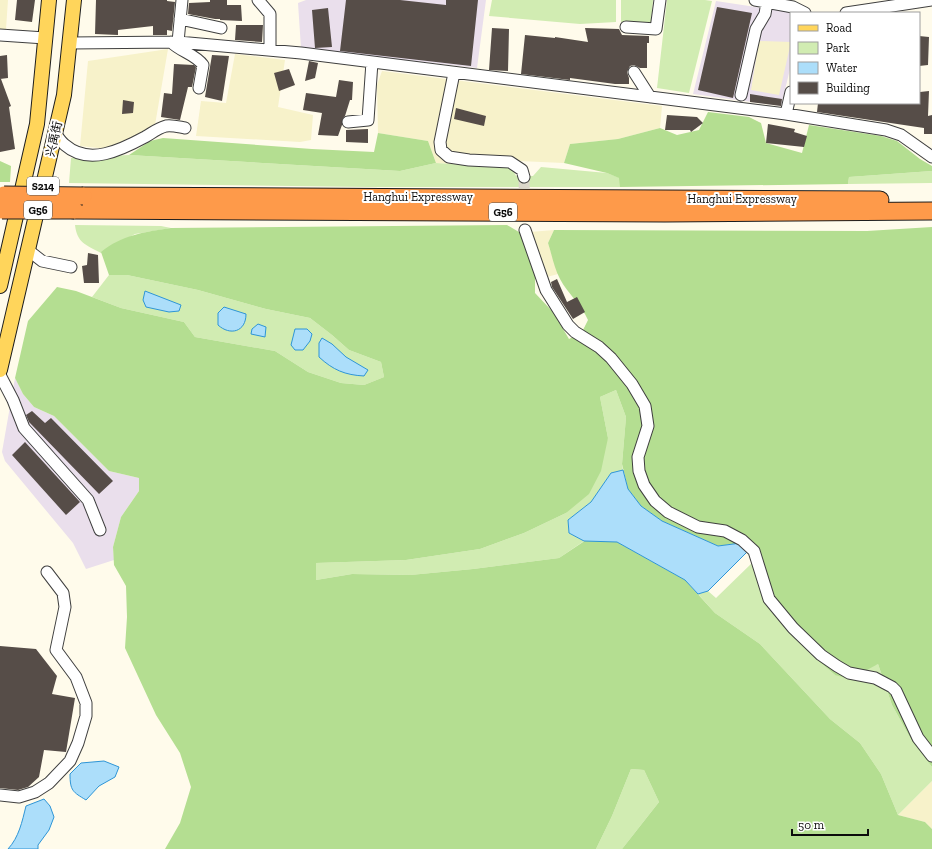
<svg xmlns="http://www.w3.org/2000/svg" width="932" height="849" font-family="'Zilla Slab','Noto Sans SC',serif">
<style>
.industrial{fill:#eadfec}
.farmland{fill:#f7f2ca}
.green{fill:#d1ecb2}
.forest{fill:#b4de91}
.water{fill:#acdefa;stroke:#2e95d6}
.building{fill:#564d48}
.lines{fill:none;stroke-linecap:round;stroke-linejoin:round}
.minor-tunnel{stroke:#dbd7ca;stroke-width:11;stroke-dasharray:11 5.5;stroke-linecap:butt}
.minor-casing{stroke:#3f3f3f;stroke-width:13}
.major-casing{stroke:#1d1d1d;stroke-width:16}
.highway-casing{stroke:#1d1d1d;stroke-width:19}
.minor{stroke:#fff;stroke-width:11}
.major{stroke:#ffd55b;stroke-width:14}
.highway{stroke:#fe9a4a;stroke-width:17}
.highway-bridge-casing{stroke:#1d1d1d;stroke-width:19;stroke-linecap:butt}
.highway-bridge{stroke:#fe9a4a;stroke-width:17}
.labels{text-anchor:middle;stroke-width:4;stroke-linejoin:round;paint-order:stroke}
.shield{fill:#fff;stroke:#555;stroke-width:1}
.shield-label{font-size:11px;font-weight:bold;fill:#0c0c0c}
.street-label{font-size:12px;fill:#0c0c0c;stroke:#fff}
</style>
<rect width="100%" height="100%" fill="#fffbeb"/>
<!-- industrial -->
<path class="industrial" d="M306,0H486L477,68L301,48L298,3Z
M716,1L790,12L791,65L781,106L693,94Z
M15,378L23,394L34,407L54,416L109,471L139,478V491L121,517L113,547L114,560L86,569L73,543L5,461L2,452Z"/>
<!-- farmland -->
<path class="farmland" d="M0,0H8L6,29H0Z
M759,41L791,42L779,95L751,90Z
M168,49L155,125L124,143L108,149L80,146L88,61Z
M235,54L285,60L278,107L313,115L311,140L300,142L196,136L201,101L226,103Z
M382,71L662,106L660,128L618,139L570,144L564,163L519,161L512,168L436,163L428,141L378,133L377,85Z
M554,230L548,243L558,274L547,277L530,232Z
M932,781V829L925,822L898,815Z"/>
<!-- green -->
<path class="green" d="M492,0H616V22L580,24L489,16Z
M621,0H653L651,23L621,22Z
M667,0H705L712,1L689,93L657,88Z
M129,155L400,171L436,163L512,168L516,176H533L541,167L607,173L620,178V187H369L69,183L71,158Z
M932,171V183L848,184L849,177Z
M75,225L161,226L171,228L135,234L101,253C86,245 77,243 75,225Z
M109,275H127L198,290L266,309L310,318L332,335L349,350L381,362L384,377L364,385L341,383L308,372L275,351L195,337L184,322L121,308L92,297Z
M616,390L626,417L622,464L623,470L611,473L591,502L568,520L569,533L584,541L559,558L473,569L410,575L352,574L316,580L315,563L406,560L480,549L524,533L566,513L608,438L600,397Z
M753,562L792,631L816,659L835,675L878,664L892,705L913,743L932,767V781L898,815L881,774L860,743L830,719L760,644L715,613L698,594L708,591L716,598Z
M631,769L644,770L659,802L622,849H596L612,816Z"/>
<!-- forest -->
<path class="forest" d="M708,112L749,117L761,123L766,143L802,153L809,125L881,136L897,141L920,159L932,166V171L849,177L848,184L620,187L619,178L607,173L564,163L570,144L618,139L660,128L677,135L699,130Z
M378,133L428,141L436,163L400,171L129,155L150,141L163,138L312,149L374,152Z
M0,161L11,166L10,182H0Z
M507,225L524,235L535,271V293L553,312L569,339L582,332L588,320C581,304 568,294 560,279C554,268 552,255 548,243L554,230L867,231L932,227V767L913,743L892,705L878,664L850,679L835,675L816,659L792,631L764,579L741,543L718,546L662,521L641,506L628,489L622,464L626,417L616,390L600,397L608,438L601,471L589,494L566,513L524,533L480,549L406,560L316,563V580L352,574L410,575L473,569L559,558L586,540L617,542L685,580L715,613L760,644L830,719L860,743L881,774L898,815L925,822L932,829V849H622L659,802L644,770L631,769L612,816L596,849H165L180,823L191,787L180,753L156,715L125,648L127,617L126,586L114,565L113,547L121,517L139,491V478L109,471L54,416L34,407L23,394L15,378L28,321L57,287L76,291L121,308L184,322L195,337L275,351L308,372L341,383L364,385L384,377L381,362L349,350L332,335L310,318L266,309L198,290L127,275H109L101,252C122,235 144,232 171,228Z"/>
<!-- water -->
<path class="water" d="M145,291L181,305L179,311L169,312L146,307L143,300Z
M224,307L246,314C246,332 230,336 218,325V313Z
M258,324L266,327L265,337L251,334L252,329Z
M295,329H307L312,334L310,341L303,350H295L291,345Z
M322,338L332,344L346,357L368,370L364,376C345,375 333,370 319,357V343Z
M623,470L628,489L641,506L662,521L718,546L741,543L747,552L708,591L698,594L685,580L617,542L584,541L569,533L568,520L591,502L611,473Z
M104,761L119,767L115,777L99,786L86,800C73,792 70,791 70,774L81,763Z
M44,799L50,806L54,817L49,830L38,845V849H8C19,837 22,822 26,806Z"/>
<!-- building -->
<path class="building" d="M17,0H35L32,22L15,20Z
M96,0H167V1L175,2L172,31L167,30V35H153V26L118,30V35L95,34Z
M210,0H227V5H241L242,21L220,20V19H215L188,14L189,3L210,2Z
M346,0H400L446,5V0H478L471,66L340,51Z
M717,7L752,13L733,98L698,90Z
M328,8L332,47L315,48L312,10Z
M236,25H263L262,42L235,40Z
M492,28L509,29L508,71L489,70Z
M585,28L619,29L622,35L649,36V43H647V68H640L634,65L630,66L627,72L629,78V84H615L570,78V80L521,74L525,35L555,38V37L588,42Z
M919,36L929,37L928,65L919,66Z
M7,55L8,78L0,79V56Z
M212,55L229,56L222,101L205,97Z
M309,61L318,63L315,78L305,81Z
M174,64L194,65L196,67L192,87H188L180,120L161,117L164,93L172,94Z
M289,69L295,85L279,91L274,73Z
M0,79H1L11,106L9,107L15,149L0,152Z
M339,80L353,82L352,100H350L345,116L342,120V125L338,136L318,135L322,113L303,110L306,93L336,97Z
M929,91L928,116L932,115V134H924V128L817,112L818,103H920V92Z
M750,94L782,99L781,106L750,102Z
M123,100L134,102L133,113L122,114Z
M456,108L486,116L484,126L454,119Z
M667,115L697,117L703,123L691,132L690,130H665Z
M768,124L795,129L794,132L807,136L804,147L766,143Z
M368,129V143L346,142V130Z
M88,253L98,255L99,283H84L82,266L87,265Z
M557,279L567,302L577,297L585,312L573,319L552,287L551,282Z
M32,411L45,423L51,418L113,481L99,494L29,422L26,415Z
M25,442L80,502L66,515L12,455Z
M0,646L36,649L57,676L52,694L75,698L66,752L44,750L39,777L28,787L18,790L0,788Z"/>
<g class="lines">
<!-- minor-tunnel -->
<path class="minor-tunnel" d="M524,177L525,230"/>
<defs>
<path id="minor" d="M258,0L270,14V50
M755,0L793,7L805,13
M846,13L932,0
M180,19L221,28
M626,27L656,29L660,0
M0,35L45,38
M171,42C181,52 195,54 203,65L199,88
M178,42L182,0
M70,43L178,42L301,53L786,114L886,130L901,135L932,157
M634,72L650,97
M454,73L440,142L441,150L449,157L469,160L510,162L522,170L524,177
M741,95L756,29L765,14L767,2
M786,114L791,92
M348,122L368,120L372,62
M55,133C58,137 61,142 65,145C89,166 121,150 145,137C152,133 158,128 166,126C172,125 179,127 185,128
M525,230L546,290L568,325L575,332L599,347L611,358L632,384L645,406L648,426L638,457L639,471L644,485L655,501L668,512L698,527L725,531L742,540L754,551L769,599L793,628L821,655L837,666L849,673L875,678L892,687L896,691L918,738L932,756
M28,250L42,261L71,267
M0,375L13,400L24,428L88,500L100,530
M0,795L19,797L35,792L49,783L70,761L78,743L86,716V703L76,677L56,650L65,607L63,593L47,572"/>
<path id="major" d="M0,286L37,124L49,0
M0,370L64,95L74,0"/>
<path id="highway" d="M83,196L880,200
M74,210L665,213L932,211"/>
</defs>
<!-- minor casing -->
<use href="#minor" class="minor-casing"/>
<!-- major casing -->
<use href="#major" class="major-casing"/>
<!-- highway casing -->
<use href="#highway" class="highway-casing"/>
<!-- minor -->
<use href="#minor" class="minor"/>
<!-- major -->
<use href="#major" class="major"/>
<!-- highway -->
<use href="#highway" class="highway"/>
<defs>
<path id="highway-bridge" d="M4,195L83,196
M2,210H74"/>
</defs>
<!-- highway-bridge casing -->
<use href="#highway-bridge" class="highway-bridge-casing"/>
<!-- highway-bridge -->
<use href="#highway-bridge" class="highway-bridge"/>
</g>
<g class="labels">
<!-- shield labels -->
<g class="shield">
<rect x="27" y="177" width="32" height="18" rx="3"/>
<rect x="24" y="201" width="28" height="18" rx="3"/>
<rect x="489" y="203" width="28" height="18" rx="3"/>
</g>
<g class="shield-label">
<text x="43" y="190">S214</text>
<text x="38" y="214">G56</text>
<text x="503" y="216">G56</text>
</g>
<!-- street labels -->
<g class="street-label">
<text transform="translate(54 139) rotate(-77)" y="4">兴禹街</text>
<text x="418" y="201">Hanghui Expressway</text>
<text x="742" y="203">Hanghui Expressway</text>
</g>
</g>
<!-- legend -->
<rect x="790" y="12" width="130" height="92" fill="#ffffff" stroke="#9e9e9e"/>
<rect x="798" y="25" width="20" height="6" fill="#ffd55b" stroke="#9e9e9e"/>
<text x="826" y="32" font-size="12" fill="#0c0c0c">Road</text>
<rect x="798" y="42" width="20" height="12" fill="#d1ecb2" stroke="#9e9e9e"/>
<text x="826" y="52" font-size="12" fill="#0c0c0c">Park</text>
<rect x="798" y="62" width="20" height="12" fill="#acdefa" stroke="#9e9e9e"/>
<text x="826" y="72" font-size="12" fill="#0c0c0c">Water</text>
<rect x="798" y="82" width="20" height="12" fill="#564d48" stroke="#9e9e9e"/>
<text x="826" y="92" font-size="12" fill="#0c0c0c">Building</text>
<!-- scale -->
<path d="M792 829v6h76v-6" fill="none" stroke="#0c0c0c" stroke-width="2"/>
<text x="798" y="829" font-size="12" fill="#0c0c0c" stroke="#ffffff" stroke-width="3" paint-order="stroke">50 m</text>
</svg>
